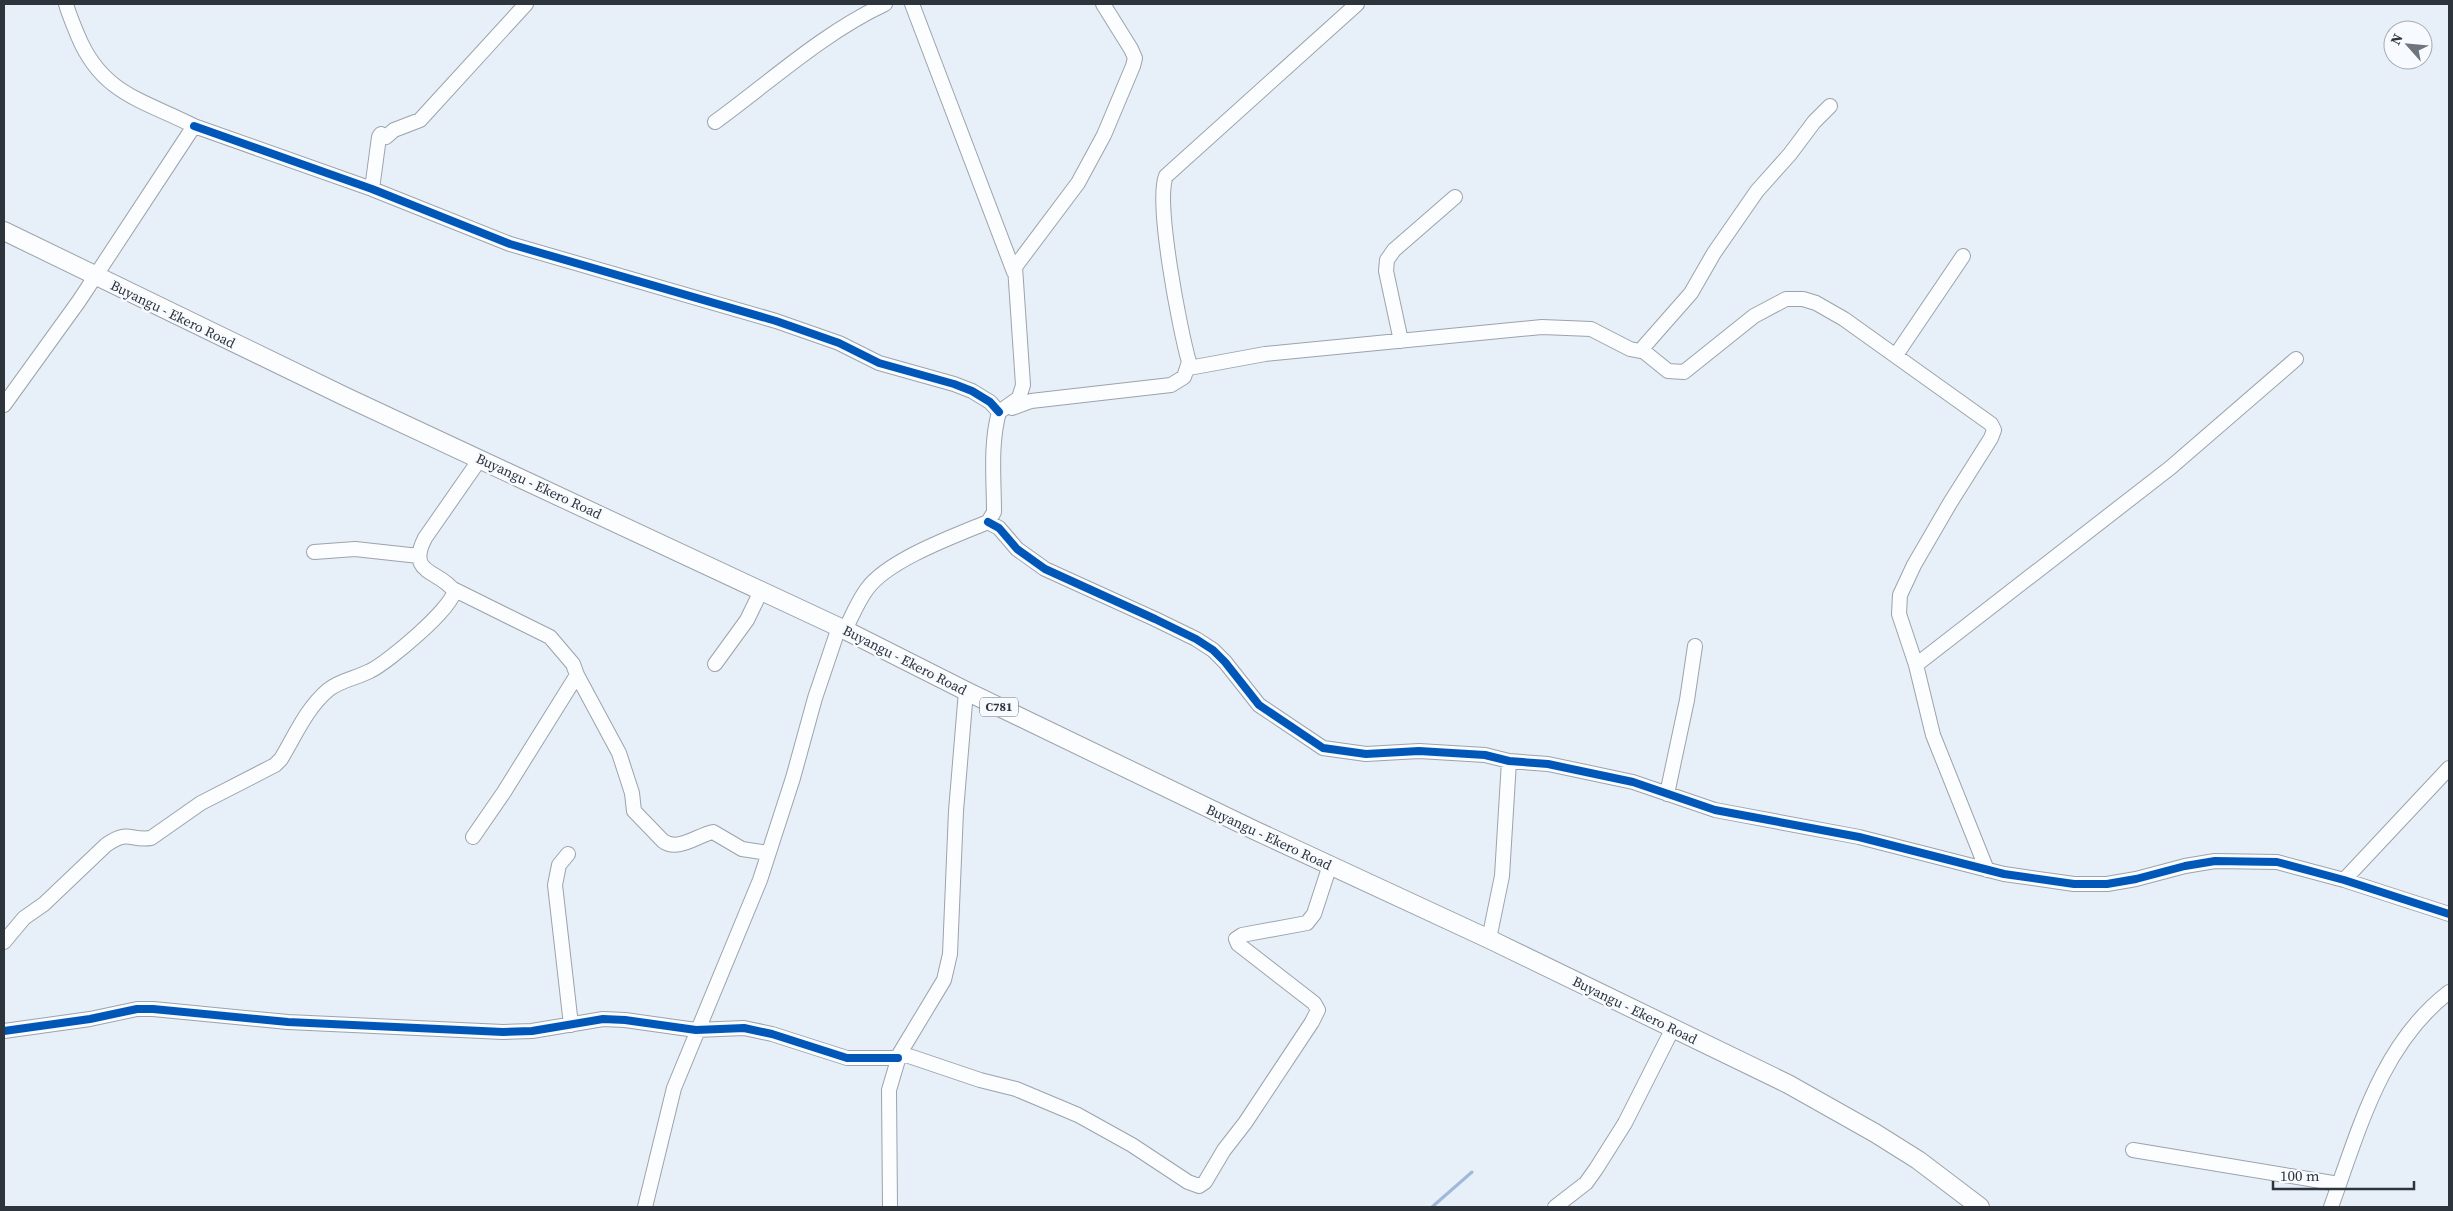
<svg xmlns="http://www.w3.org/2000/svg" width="2453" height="1211" font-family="'Source Serif 4',serif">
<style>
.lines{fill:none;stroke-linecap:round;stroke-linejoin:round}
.stream{stroke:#a0b8d9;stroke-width:3}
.minor-casing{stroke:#9da3aa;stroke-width:16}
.major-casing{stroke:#9da3aa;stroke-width:20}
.minor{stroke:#fbfdfe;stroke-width:14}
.major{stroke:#fbfdfe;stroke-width:18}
.cycleway-casing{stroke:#f7fafe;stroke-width:11}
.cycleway{stroke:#0057b8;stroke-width:8}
.labels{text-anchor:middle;stroke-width:5;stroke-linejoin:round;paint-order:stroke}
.shield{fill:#f7fafe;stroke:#6a6f76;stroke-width:1}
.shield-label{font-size:12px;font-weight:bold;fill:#2e343c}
.street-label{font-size:14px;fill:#2e343c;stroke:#f7fafe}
</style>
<rect width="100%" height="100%" fill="#e7eff8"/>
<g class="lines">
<!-- stream -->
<path class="stream" d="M1432,1207L1472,1172"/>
<defs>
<path id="minor" d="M912,4L1014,272
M715,122C770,82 823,33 885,4
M194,126L372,189L510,244L776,321L839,343L879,363L954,384L972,391L990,402L999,412
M372,189L379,137L381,134L386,137L394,130L420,120L526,4
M1401,341L1386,271L1387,260L1394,250L1455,197
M1642,350L1668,371L1684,372L1754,316L1786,299H1803L1816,303L1844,319L1991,424L1994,430L1991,438L1950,503L1914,565L1900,595L1899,614L1916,665
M1896,355L1963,256
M1189,368L1265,354L1542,327L1591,329L1630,349L1640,351L1691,293L1714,253L1757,191L1790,154L1814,122L1830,106
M4,405L79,301L194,126C143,100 102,94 78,36C74,26 69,15 66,4
M1012,408L1031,401L1171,385L1184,377L1189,362C1180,331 1155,202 1166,176L1357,4
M988,522L999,528L1017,549L1045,569L1155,619L1196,639L1213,650L1225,662L1259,705L1323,748L1366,754L1419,751L1485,755L1509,761L1548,764L1633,782L1715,810L1859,837L2004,874L2074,884H2107L2136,879L2185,866L2215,861L2277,862L2344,880L2449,914
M314,552L355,549L419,556
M453,589L550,637L573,664L577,675L504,792L473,837
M845,630C852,616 858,601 867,589C888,560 954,536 988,522L994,512C994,479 990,445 999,412L1019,398L1023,385L1015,267L1078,183L1104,135L1133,66L1135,58L1131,49L1103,4
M715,664L747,620L761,591
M577,675L619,753L632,793L634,811L663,841C678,852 698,835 713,832L742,849L768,853
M1667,794L1687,700L1695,646
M568,854L559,865L555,885L571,1025
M1987,870L1933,735L1916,665L2170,468L2296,359
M2344,880L2449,768
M1489,939L1502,876L1509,761
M4,942L24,918L44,904L106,845C129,829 129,841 151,838L201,803L275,765L281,759C296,734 306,709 328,690C340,680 357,678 370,671C387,663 453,608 454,591C440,570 406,575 425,538L480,459
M4,1031L90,1019L137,1009H153L288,1022L503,1032L532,1031L603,1019L625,1020L696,1030L744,1028L772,1034L847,1058H898
M900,1053L980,1080L1016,1089L1078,1115L1132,1145L1188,1182L1199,1186L1205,1182L1224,1150L1245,1123L1312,1022L1318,1010L1314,1003L1238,944L1236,939L1242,935L1307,923L1314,914L1330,865
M2133,1150L2339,1184
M645,1207L674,1088L760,880L793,778L815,698L839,627
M890,1207L889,1090L900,1053L944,980L950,954L956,811L966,691
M1555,1207L1586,1183L1596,1169L1625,1123L1673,1028
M2331,1207C2359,1130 2381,1044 2449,992"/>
<path id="major" d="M4,231L346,397L845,630L966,691L1254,830L1489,939L1788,1084L1875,1133L1918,1160L1980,1207"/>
</defs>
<!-- minor casing -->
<use href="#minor" class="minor-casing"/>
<!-- major casing -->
<use href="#major" class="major-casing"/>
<!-- minor -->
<use href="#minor" class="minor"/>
<!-- major -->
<use href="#major" class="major"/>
<defs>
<path id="cycleway" d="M194,126L372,189L510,244L776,321L839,343L879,363L954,384L972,391L990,402L999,412
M988,522L999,528L1017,549L1045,569L1155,619L1196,639L1213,650L1225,662L1259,705L1323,748L1366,754L1419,751L1485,755L1509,761L1548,764L1633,782L1715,810L1859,837L2004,874L2074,884H2107L2136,879L2185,866L2215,861L2277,862L2344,880L2449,914
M4,1031L90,1019L137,1009H153L288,1022L503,1032L532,1031L603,1019L625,1020L696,1030L744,1028L772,1034L847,1058H898"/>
</defs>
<!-- cycleway casing -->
<use href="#cycleway" class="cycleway-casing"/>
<!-- cycleway -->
<use href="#cycleway" class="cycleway"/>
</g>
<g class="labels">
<!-- shield labels -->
<rect class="shield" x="980" y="697.5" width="38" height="19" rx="4"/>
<g class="shield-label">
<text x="999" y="711">C781</text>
</g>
<!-- street labels -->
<g class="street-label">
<text transform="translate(173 314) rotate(26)" y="5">Buyangu - Ekero Road</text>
<text transform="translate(539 486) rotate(25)" y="5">Buyangu - Ekero Road</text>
<text transform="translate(905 660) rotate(27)" y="5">Buyangu - Ekero Road</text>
<text transform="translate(1269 837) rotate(25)" y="5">Buyangu - Ekero Road</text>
<text transform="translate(1635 1010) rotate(26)" y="5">Buyangu - Ekero Road</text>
</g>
</g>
<!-- border -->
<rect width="2453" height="1211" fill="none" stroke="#2e343c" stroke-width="10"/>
<!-- north arrow -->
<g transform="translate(2408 45) rotate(297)"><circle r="24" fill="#f7fafe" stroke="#a7abb0"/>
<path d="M0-4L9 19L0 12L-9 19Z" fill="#6f757e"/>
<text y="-8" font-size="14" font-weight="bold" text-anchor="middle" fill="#2e343c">N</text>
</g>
<!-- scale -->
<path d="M2273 1181v8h141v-8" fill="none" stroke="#2e343c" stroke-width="2.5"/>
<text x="2280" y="1181" font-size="15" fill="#2e343c" stroke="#f7fafe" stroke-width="4" paint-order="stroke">100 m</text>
</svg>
